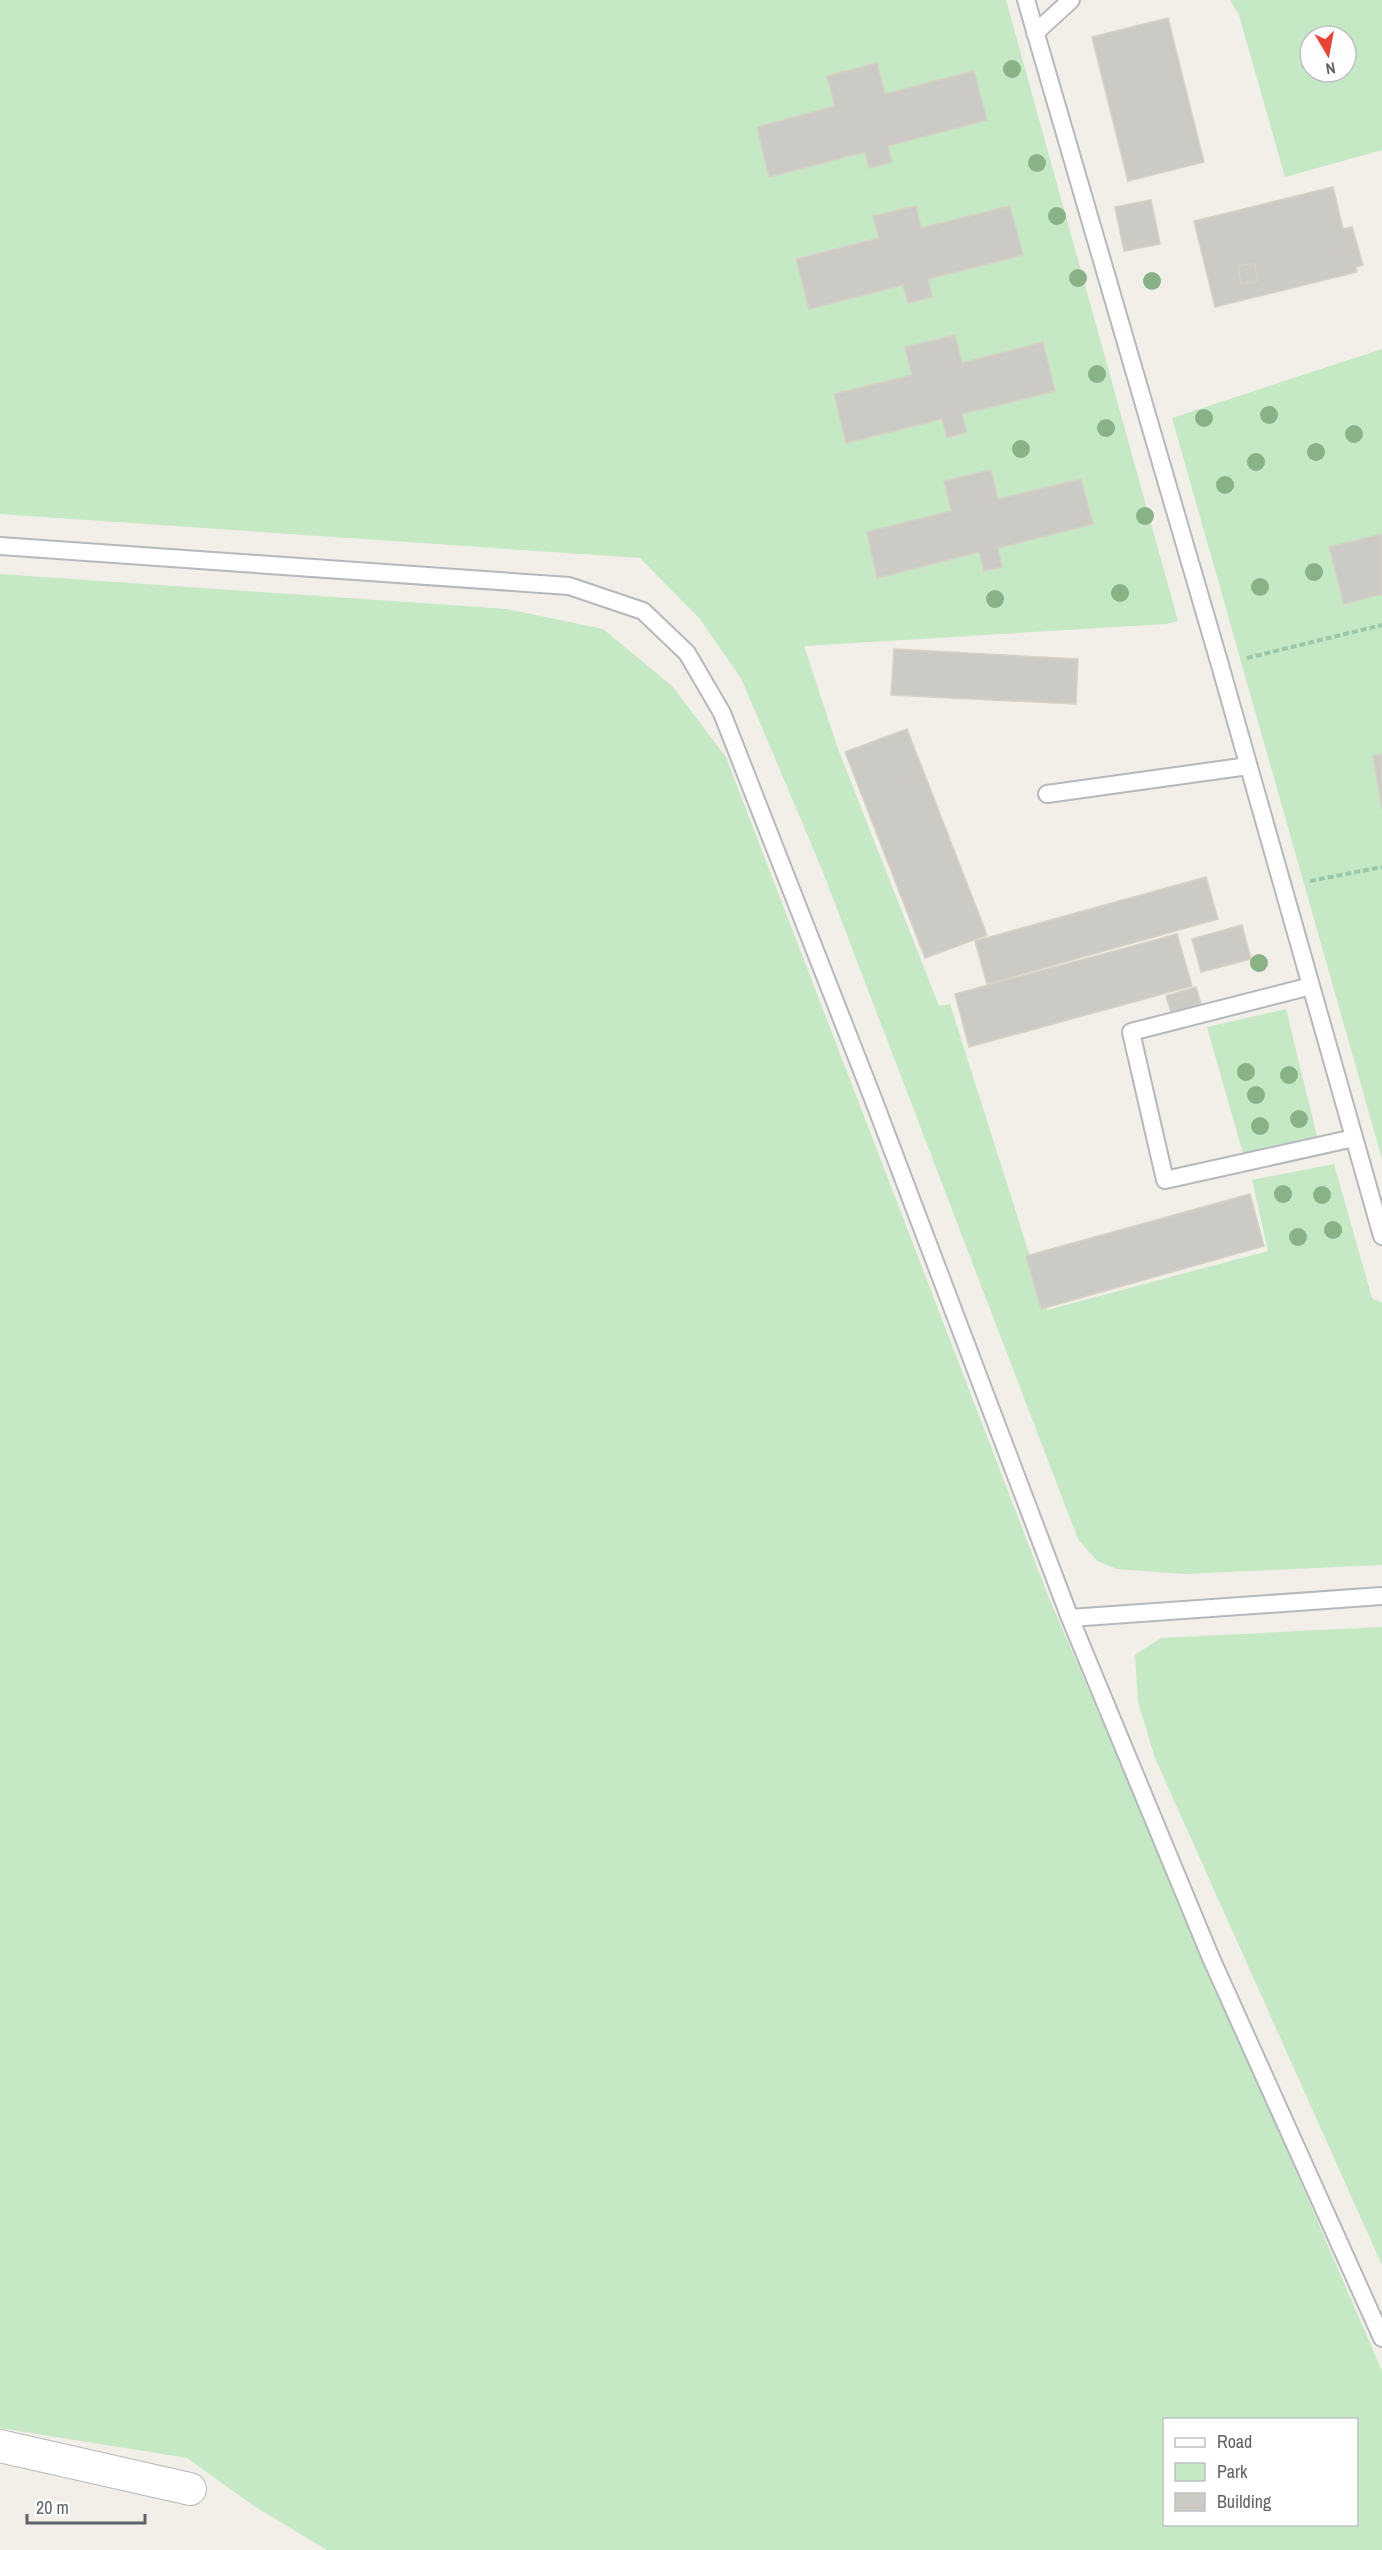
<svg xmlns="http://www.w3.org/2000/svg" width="1382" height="2550" font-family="'Archivo Narrow',sans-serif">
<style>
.green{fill:#c5e8c5;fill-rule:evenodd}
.building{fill:#cccac5;stroke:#d6d1c6;stroke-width:1.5;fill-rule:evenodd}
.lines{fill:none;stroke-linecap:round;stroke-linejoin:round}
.service-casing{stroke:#b5b8bc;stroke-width:20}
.minor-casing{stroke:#b5b8bc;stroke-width:34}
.path{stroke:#9cc7a9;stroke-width:4;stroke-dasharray:6 3;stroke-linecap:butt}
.service{stroke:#fff;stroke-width:16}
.minor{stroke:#fff;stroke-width:32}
.tree{fill:#89b387}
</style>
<rect width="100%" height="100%" fill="#f1efe8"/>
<!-- green -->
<path class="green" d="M0,0H1006L1178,621L1166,624L804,646L838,749L939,1006L950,1004L1047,1310L1268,1251L1252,1180L1334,1164L1372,1298L1382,1303V1565L1184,1574L1117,1569L1097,1561L1078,1539L821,867L741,678L699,618L640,558L0,514Z
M1230,0H1382V150L1285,177L1239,15ZM1310,36H1346V72H1310Z
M1382,349V1159L1172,418Z
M0,574L507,609L603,629L672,686L726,757L1049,1598L1382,2371V2550H327L254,2506L187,2458L0,2428ZM1164,2420H1356V2524H1164Z
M1286,1009L1317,1136L1243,1153L1207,1027Z
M1382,1627V2265L1155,1758L1138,1702L1135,1655L1161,1638Z"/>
<!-- building -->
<path class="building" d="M1168,18L1204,162L1128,181L1092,37Z
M877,63L885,94L974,71L987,120L888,146L892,162L869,168L865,152L769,177L757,127L835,106L827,76Z
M1333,187L1343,229L1352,227L1363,265L1356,267L1357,272L1215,307L1194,221ZM1254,263L1258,281L1241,284L1238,266Z
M1151,200L1160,244L1124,251L1115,207Z
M916,206L921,228L1010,206L1023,255L928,279L932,297L908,303L903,285L809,309L796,259L879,238L873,216Z
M1254,263L1258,281L1241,284L1238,266Z
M955,335L962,363L1043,342L1055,391L962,414L967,432L947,438L942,419L846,443L834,394L912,375L905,347Z
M991,470L998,499L1081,479L1093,524L998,548L1002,567L984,571L979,552L877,578L867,532L951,511L944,481Z
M1382,534V594L1344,604L1329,547Z
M894,649L1078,659L1076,704L891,695Z
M907,729L987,935L925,958L845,752Z
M1382,754V809L1373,756Z
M1206,877L1218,919L987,984L975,941Z
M1242,925L1251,959L1201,972L1192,939Z
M1177,934L1192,986L969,1047L955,994Z
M1196,987L1201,1004L1171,1012L1166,996Z
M1250,1194L1264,1246L1041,1309L1026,1256Z"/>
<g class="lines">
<defs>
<path id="service" d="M1026,0L1220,665L1382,1236
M1035,33L1071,0
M0,546L569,586L643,611L687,653L722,713L872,1096L1070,1618L1382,1596
M1047,794L1248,766
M1311,986L1131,1032L1165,1180L1354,1138
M1070,1618L1211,1958L1382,2338"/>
<path id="minor" d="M0,2446L190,2489"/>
</defs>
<!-- service casing -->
<use href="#service" class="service-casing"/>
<!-- minor casing -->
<use href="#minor" class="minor-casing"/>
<!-- path -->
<path class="path" d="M1247,658L1382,625
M1310,881L1382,867"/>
<!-- service -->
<use href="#service" class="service"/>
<!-- minor -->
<use href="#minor" class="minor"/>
</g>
<!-- trees -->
<g class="tree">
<circle cx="1012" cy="69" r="9"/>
<circle cx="1037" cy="163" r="9"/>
<circle cx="1057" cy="216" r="9"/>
<circle cx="1078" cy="278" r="9"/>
<circle cx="1152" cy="281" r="9"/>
<circle cx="1097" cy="374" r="9"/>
<circle cx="1269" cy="415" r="9"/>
<circle cx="1204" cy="418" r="9"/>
<circle cx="1106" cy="428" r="9"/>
<circle cx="1354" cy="434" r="9"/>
<circle cx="1021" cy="449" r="9"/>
<circle cx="1316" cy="452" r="9"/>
<circle cx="1256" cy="462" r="9"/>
<circle cx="1225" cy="485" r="9"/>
<circle cx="1145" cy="516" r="9"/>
<circle cx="1314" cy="572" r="9"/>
<circle cx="1260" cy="587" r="9"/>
<circle cx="1120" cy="593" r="9"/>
<circle cx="995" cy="599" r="9"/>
<circle cx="1259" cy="963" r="9"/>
<circle cx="1246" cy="1072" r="9"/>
<circle cx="1289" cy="1075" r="9"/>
<circle cx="1256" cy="1095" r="9"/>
<circle cx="1299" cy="1119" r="9"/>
<circle cx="1260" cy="1126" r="9"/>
<circle cx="1283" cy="1194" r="9"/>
<circle cx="1322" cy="1195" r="9"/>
<circle cx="1333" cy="1230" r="9"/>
<circle cx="1298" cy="1237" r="9"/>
</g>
<!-- legend -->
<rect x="1163" y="2418" width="195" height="108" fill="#ffffff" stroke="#bfc1c3" stroke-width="1.5"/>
<rect x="1175" y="2438" width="30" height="9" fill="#ffffff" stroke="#bfc1c3" stroke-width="1.5"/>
<text x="1217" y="2448" font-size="18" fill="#5f6368">Road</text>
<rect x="1175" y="2463" width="30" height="18" fill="#c5e8c5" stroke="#bfc1c3" stroke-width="1.5"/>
<text x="1217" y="2478" font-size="18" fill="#5f6368">Park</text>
<rect x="1175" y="2493" width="30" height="18" fill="#cccac5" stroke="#bfc1c3" stroke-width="1.5"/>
<text x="1217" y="2508" font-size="18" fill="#5f6368">Building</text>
<!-- north arrow -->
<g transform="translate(1328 54) rotate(170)"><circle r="28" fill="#ffffff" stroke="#bfc1c3" stroke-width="1.5"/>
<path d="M0-4.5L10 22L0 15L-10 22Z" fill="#ea4335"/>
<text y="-9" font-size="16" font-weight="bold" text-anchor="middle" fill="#5f6368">N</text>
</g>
<!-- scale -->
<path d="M27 2514v9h118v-9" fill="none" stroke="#5f6368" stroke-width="3"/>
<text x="36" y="2514" font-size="18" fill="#5f6368" stroke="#ffffff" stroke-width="4.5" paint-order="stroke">20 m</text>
</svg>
